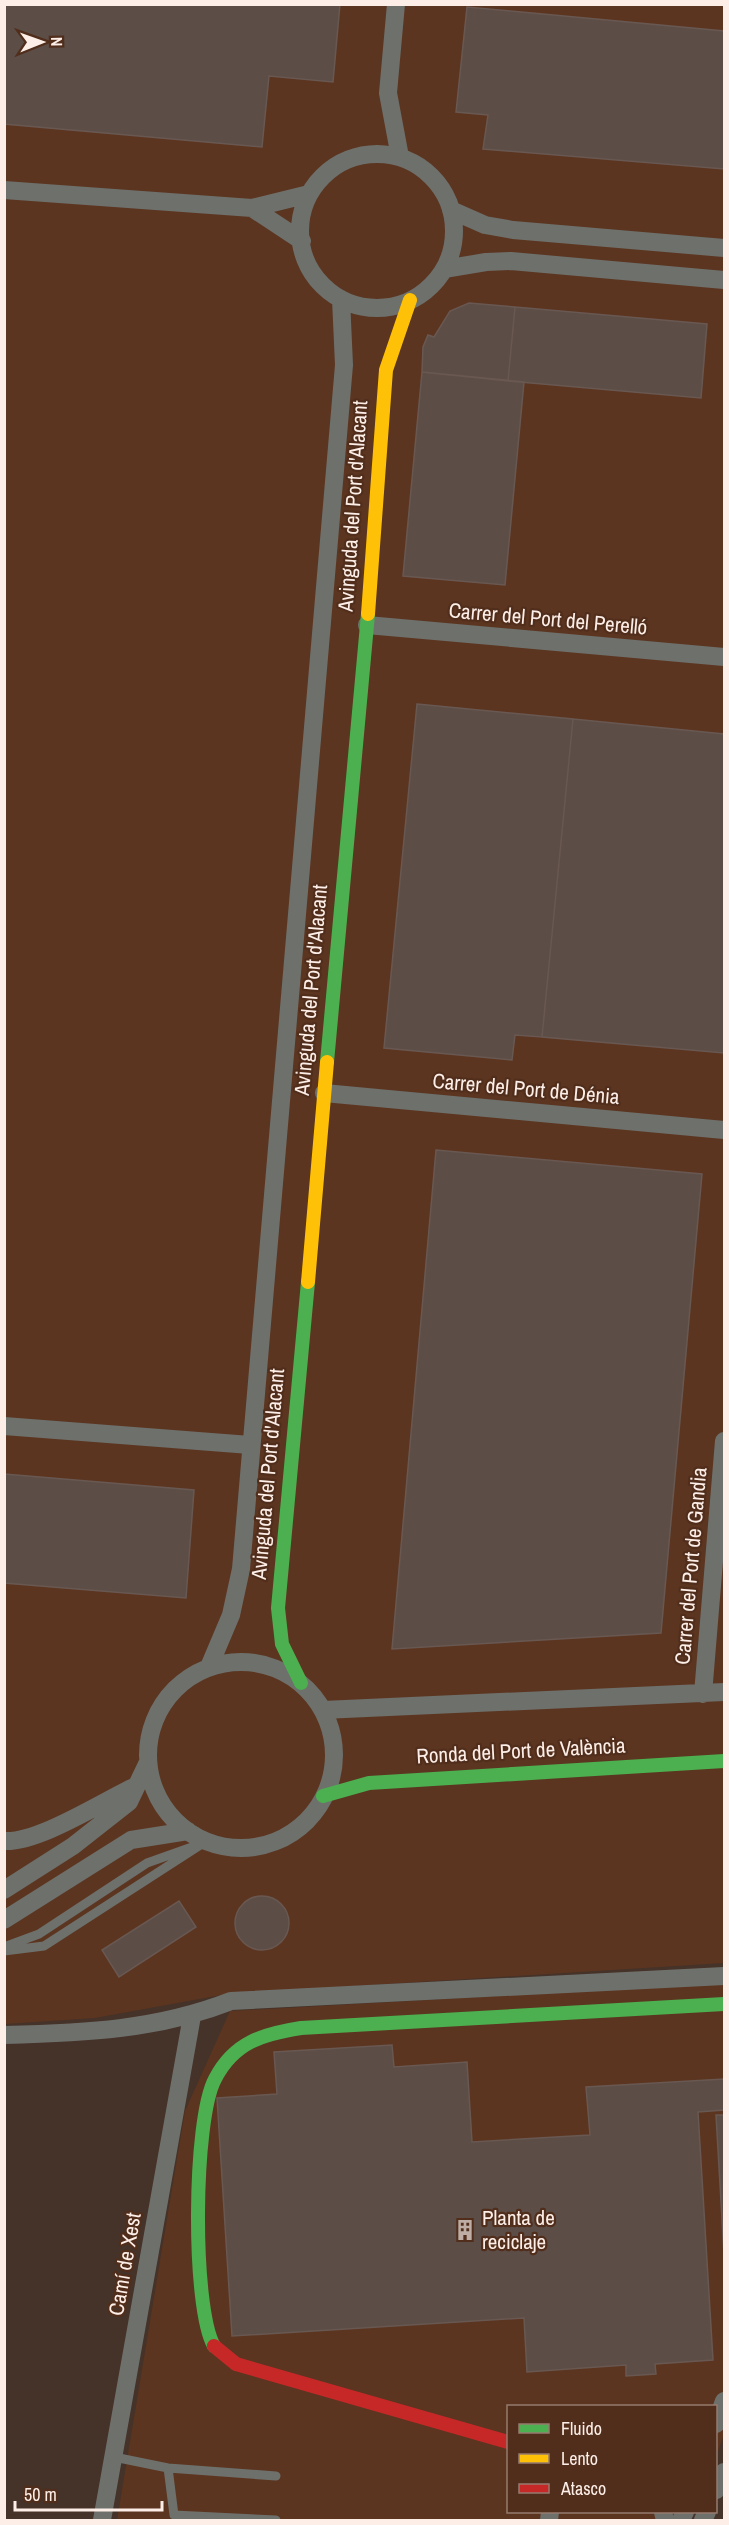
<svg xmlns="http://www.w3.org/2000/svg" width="729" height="2525" font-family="'Archivo Narrow',sans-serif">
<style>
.built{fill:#5b3520}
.building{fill:#5c4d46;stroke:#695852;stroke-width:1.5}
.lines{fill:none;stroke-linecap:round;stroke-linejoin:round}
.lane{stroke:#6e706c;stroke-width:9}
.street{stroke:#6e706c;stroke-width:18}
.fast{stroke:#4caf50;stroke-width:14}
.slow{stroke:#ffc107;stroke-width:14}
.jam{stroke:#c62828;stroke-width:14}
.labels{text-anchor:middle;stroke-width:4.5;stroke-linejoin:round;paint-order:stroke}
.street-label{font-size:21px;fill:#fdefe8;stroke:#512e1c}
.poi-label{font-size:21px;fill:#fdefe8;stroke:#512e1c;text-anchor:start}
</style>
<rect width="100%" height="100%" fill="#453228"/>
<!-- built -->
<path class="built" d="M5,5H724V1963L227,1994L95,2018L5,2024Z
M724,1983V2434L716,2457V2406H508V2512H694L690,2520H117L185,2111L230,2011Z"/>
<!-- building -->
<path class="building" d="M4,4H340L333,82L269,76L262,147L4,124Z
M467,7L724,31V169L483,149L488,115L456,112Z
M469,303L515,307L508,381L422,372L423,347L428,335L434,337L450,311Z
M515,307L707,324L701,398L508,381Z
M422,372L524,382L505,585L403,576Z
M417,704L573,719L542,1037L515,1035L512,1060L384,1048Z
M573,719L724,734V1053L542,1037Z
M436,1150L702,1174L661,1633L392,1649Z
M4,1474L194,1490L186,1598L4,1583Z
M235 1923a27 27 0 1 1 54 0a27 27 0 1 1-54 0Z
M179,1901L196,1927L119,1977L102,1950Z
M392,2045L394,2067L467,2062L472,2142L590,2135L586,2087L724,2079V2110L698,2112L713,2360L655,2364L656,2374L626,2376V2365L527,2372L524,2318L232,2336L217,2098L277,2094L274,2052Z
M716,2115H724V2254Z"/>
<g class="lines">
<!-- lane -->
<path class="lane" d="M4,1947L39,1934L147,1863L192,1847
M4,1951L44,1946L205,1842
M114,2457L168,2468L276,2476
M168,2468L174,2515L276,2520"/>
<!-- street -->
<path class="street" d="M396,4L388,93L400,157
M300 231a77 77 0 1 1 154 0a77 77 0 1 1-154 0Z
M4,190L252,208L309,194
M252,208L302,241
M451,210L485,225L513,230L724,248
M444,269L486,262L511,261L724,280
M367,625L724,657
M324,1093L724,1130
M4,1426L250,1445
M148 1755a93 93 0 1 1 186 0a93 93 0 1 1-186 0Z
M209,1667L231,1615L241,1569L344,365L341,299
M703,1694L724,1441
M323,1710L724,1692
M4,1841C39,1843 103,1801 136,1786
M4,1890L73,1846L129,1802L148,1762
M4,1920L131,1840L188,1831
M4,2035C84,2033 157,2030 231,2001L724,1976
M716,2424L724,2401
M716,2490L724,2472
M663,2512L665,2520
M102,2520L192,2016
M549,2520L550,2512
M681,2520L685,2512
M703,2520L707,2512"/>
<!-- fast -->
<path class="fast" d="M327,1062L368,614
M301,1683L282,1644L278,1608L308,1282
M323,1796L369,1783L724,1761
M214,2346C192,2308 193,2120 215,2079C234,2042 263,2034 301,2028L724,2004"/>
<!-- slow -->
<path class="slow" d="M368,614L386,370L410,300
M308,1282L327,1062"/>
<!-- jam -->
<path class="jam" d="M214,2346L236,2364L508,2442"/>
</g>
<!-- icons -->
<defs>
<symbol id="building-bare" viewBox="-9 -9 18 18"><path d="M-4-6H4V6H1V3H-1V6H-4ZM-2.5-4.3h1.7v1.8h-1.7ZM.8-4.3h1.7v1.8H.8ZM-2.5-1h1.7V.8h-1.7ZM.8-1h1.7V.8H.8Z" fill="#bdada5" stroke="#512e1c" stroke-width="2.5" paint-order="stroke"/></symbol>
</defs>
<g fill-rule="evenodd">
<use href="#building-bare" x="450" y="2215" width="30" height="30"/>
</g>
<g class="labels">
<!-- street labels -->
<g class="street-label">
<text transform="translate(353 506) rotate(-86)" y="7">Avinguda del Port d'Alacant</text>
<text transform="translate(548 619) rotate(5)" y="7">Carrer del Port del Perelló</text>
<text transform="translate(311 990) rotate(-85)" y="7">Avinguda del Port d'Alacant</text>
<text transform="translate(526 1089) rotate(5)" y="7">Carrer del Port de Dénia</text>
<text transform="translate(268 1474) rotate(-85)" y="7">Avinguda del Port d'Alacant</text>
<text transform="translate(691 1566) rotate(-85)" y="7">Carrer del Port de Gandia</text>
<text transform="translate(521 1751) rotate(-3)" y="7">Ronda del Port de València</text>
<text transform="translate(125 2264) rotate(-80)" y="7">Camí de Xest</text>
</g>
<!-- poi labels -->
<g class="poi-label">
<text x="482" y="2225">Planta de<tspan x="482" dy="24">reciclaje</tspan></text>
</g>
</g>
<!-- border -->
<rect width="729" height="2525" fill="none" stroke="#fdefe8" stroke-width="12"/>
<!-- legend -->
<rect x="507" y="2405" width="210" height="108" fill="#512e1c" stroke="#967b6e" stroke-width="1.5"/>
<rect x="519" y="2424" width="30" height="9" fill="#4caf50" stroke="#967b6e" stroke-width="1.5"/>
<text x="561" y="2435" font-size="18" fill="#fdefe8">Fluido</text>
<rect x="519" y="2454" width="30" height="9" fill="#ffc107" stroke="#967b6e" stroke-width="1.5"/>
<text x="561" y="2465" font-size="18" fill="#fdefe8">Lento</text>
<rect x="519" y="2484" width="30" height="9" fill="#c62828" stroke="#967b6e" stroke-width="1.5"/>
<text x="561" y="2495" font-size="18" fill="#fdefe8">Atasco</text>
<!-- north arrow -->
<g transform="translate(42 42) rotate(89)" stroke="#512e1c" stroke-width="4.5" paint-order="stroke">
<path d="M0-4.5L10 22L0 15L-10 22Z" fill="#fdefe8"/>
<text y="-9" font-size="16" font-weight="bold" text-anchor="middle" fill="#fdefe8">N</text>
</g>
<!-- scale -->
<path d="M15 2501v9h147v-9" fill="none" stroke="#fdefe8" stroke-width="3"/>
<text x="24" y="2501" font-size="18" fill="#fdefe8" stroke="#512e1c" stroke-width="4.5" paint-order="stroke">50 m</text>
</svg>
